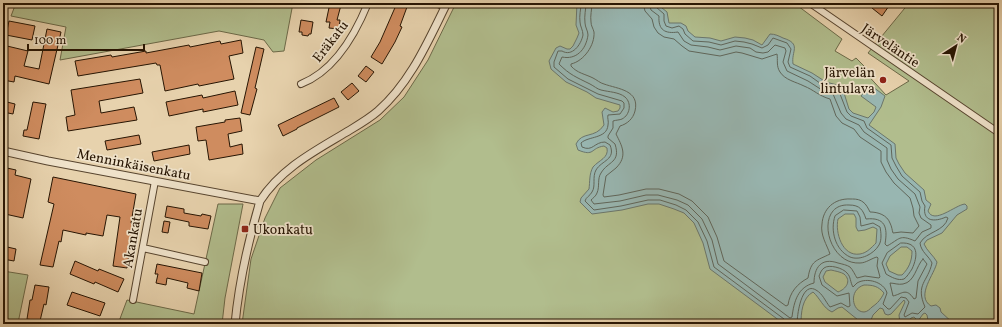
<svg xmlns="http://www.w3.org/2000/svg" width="1002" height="327" font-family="Vollkorn,serif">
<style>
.green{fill:#b1bd8d;stroke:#6c6948}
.water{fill:#98b6b1;stroke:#6b766b;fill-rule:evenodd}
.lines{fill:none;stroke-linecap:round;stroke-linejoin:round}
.shore{stroke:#60665a;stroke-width:1}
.building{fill:#cf8c5f;stroke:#271503}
.minor-casing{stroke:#57442e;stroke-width:8}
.tertiary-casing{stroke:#57442e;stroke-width:9}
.minor{stroke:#efe2ca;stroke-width:6}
.tertiary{stroke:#efe2ca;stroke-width:7}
.poi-dot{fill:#8f2418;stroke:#efe2ca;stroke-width:1.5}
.labels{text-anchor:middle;stroke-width:3.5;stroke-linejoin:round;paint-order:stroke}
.street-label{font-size:14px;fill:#271503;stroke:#efe2ca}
.poi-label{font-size:14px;fill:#271503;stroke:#efe2ca;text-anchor:end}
</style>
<rect width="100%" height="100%" fill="#e7d2ad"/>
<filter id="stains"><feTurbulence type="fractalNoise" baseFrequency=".005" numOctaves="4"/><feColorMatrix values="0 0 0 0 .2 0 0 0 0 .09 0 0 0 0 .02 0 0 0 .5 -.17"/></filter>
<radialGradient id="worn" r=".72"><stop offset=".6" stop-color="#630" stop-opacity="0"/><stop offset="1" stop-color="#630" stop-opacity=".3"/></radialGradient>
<!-- green -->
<path class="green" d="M16,3H293L284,51L273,52L264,40L219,31L60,60L66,27L11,16Z
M456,3H794L842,39L835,51L852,61L856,58L864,66L863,70L886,95L909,81L868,53L909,3H999V324H242L251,259L265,218L280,188L316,160L380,120L404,97L428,60Z
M218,204H243L225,298L222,324H118L127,300L194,314Z
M3,271L28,275L18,323L19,324H3Z"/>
<!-- water -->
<path class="water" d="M577,3H656L667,12L669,23H681L686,26L688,31L695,37L710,38L721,41L735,37L745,38L753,40L762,45L770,34C775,34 779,36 783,38C802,44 791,51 793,64L812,73L826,82L837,85L844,93L849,109L853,113L868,118L874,112L876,107L861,96L869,86L873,87L885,96L881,107L869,125L895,144L896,158L899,164L905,173L924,190L926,200L931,204L928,211C934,225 955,205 965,204L967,206V209L957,215L942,233L927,240L924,244C927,251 933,255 937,262C935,274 915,296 931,306L936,305L940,308L941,312L954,324H938L935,321L930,322L928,320L927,315L925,313L923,314L918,321L914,317L911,318L907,324H900L899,315L905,302L904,300L891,314L888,315L885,314L883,309L880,308L873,315L871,320L879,324H863L842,307L838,308L832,312C823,308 820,298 813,292C802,298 801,313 801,324H784L710,269L703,243L694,223L684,213L674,209L659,204H648L622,210L592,214L580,202L581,198L589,189C590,182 589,174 593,167C599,160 609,158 607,148L604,146C590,148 595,157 578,150L576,144C582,131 595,139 604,125L602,112L605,108L613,112L618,111L620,108V105L596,98L587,92L566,82L551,69L549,61L556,48L560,46L567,49H570L573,46L577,38L579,33L576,25ZM845,214H854L856,218V227L858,231L865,230L873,227L877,229L876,243C872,247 867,253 860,254C842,257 835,232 838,219ZM901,247H907L912,251C912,261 909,268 902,275H898L889,271L886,264L890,256ZM831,270C835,271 841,272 844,274C852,281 846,289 838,292L825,282L823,277L826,271ZM864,285C873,285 878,286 884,293C881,299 878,303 872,307C870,309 867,312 864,312C852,312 848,290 864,285Z"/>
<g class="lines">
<!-- shore -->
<path class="shore" d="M581,3C581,9 579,16 580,22C580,26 583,30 583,35C581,45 572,57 562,51H558L554,62V67L568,79L598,94L622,101L624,103V108L620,114L608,115C607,118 609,121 608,125C607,139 588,136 581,143L582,147C593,152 594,142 605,142L610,145C616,160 602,160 596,170C592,177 596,186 592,192C590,196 586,197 585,201L594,210L621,206L648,200H660L676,205L686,210L698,222L707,241L714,267L784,319L786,324
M586,3C586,9 584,16 585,23C585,27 588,31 588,35C586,50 576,60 562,57L559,64C570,75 576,77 590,84C594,86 597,89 601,90C609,92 619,92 625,97C632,103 630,115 622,119C620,120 616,120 613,121V128L608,136V138L615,144C621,163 608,161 601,173C597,179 600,186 597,193C596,196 593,198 591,200L594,204L620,201L646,195H658L677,200L688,205L702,219L712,240L718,264L790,318L792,317C794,301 798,287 814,283C814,268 821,257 838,263C842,264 847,265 850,267C853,270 855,275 857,278L865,276L879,278L880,277L877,266L878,258L877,257C872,258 866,263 860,263C826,265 814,203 849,205C860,205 863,210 866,219C885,217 888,227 885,244L887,246C900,239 899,234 915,241L922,232L931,228V225L921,218L919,213L920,207L915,194L898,179L891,169L887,160V148L864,132L859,125L846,119L841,113L833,94L822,90L808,81L787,71L783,62L786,51L785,48L775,45L768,52L763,53L756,52L750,48L736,46L720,50L708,47L691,45L684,41L678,32C665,34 658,30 659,16L651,10L649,3
M592,3C592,9 590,16 591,22C591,26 593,28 594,32C595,45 584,61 571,64V66C577,73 585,74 593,78C597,80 600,83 604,84C618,89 640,90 635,111C633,119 627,124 620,126L616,134C622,146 628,156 616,168C613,171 609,173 606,176L603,195L604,197L619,195L646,189H659L679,194L692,201L708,217L717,237L724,261L786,306L788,305C790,292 797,284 808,278C811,260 816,261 830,254C827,245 820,235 822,224C823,209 834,198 851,199C855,199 859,199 863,202C866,204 868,208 870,212C878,212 887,215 890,223C892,227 892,230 893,233L901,232L913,233L919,226L914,216L913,208L910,198L894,183L886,172L881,162V151L860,137L854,129L842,123L836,116L830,99C819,96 814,90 804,86C796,82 785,80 780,72C776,66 778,60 777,54L762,59L742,53L736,52L720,56L689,51L682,46L674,39L664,37L658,33L654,27L652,19L645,11L643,3
M654,3L656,7L664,14V21L666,26L672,28L679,26L683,29L685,34L693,41L709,42L721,45L735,41L744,42L752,44L762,48L768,45L773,38L787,43L791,49L788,62L790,67L810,76L824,86L836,89L840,94L847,112L851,116L864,121L867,128L891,145L892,158L896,166L902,176L920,192L922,201L925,206C922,222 935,222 946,217L948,218C944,232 927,231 920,243C921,252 929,256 932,263C928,282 915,284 925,307L918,314L912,313L905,317L904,315L909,302L906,298L901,297L890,309H888L883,304L887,293C884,282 867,277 857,283C856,284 854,286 853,287C850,282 851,277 847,273C843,268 829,264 824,268C821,270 820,274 819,276L822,285L837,296L849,293L850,306L848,307L841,303L830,307C825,301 823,294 816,290C801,281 797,316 797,324
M844,210L857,211L860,217L861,226L873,223L880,227C881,232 882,240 879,245C874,254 860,261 850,257C835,250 830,230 835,216Z
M901,243C919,242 918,256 912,269C910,272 907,277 904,279C898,281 891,277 886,274L882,263L887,253Z
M923,259L927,264L918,281L916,298L914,299C906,287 902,294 893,296L890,283C894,283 898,285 903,284C915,282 916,266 923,259Z"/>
</g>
<!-- building -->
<path class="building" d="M330,3L341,5L337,20H340L339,29L329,28L330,22H326Z
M397,3L407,7L400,26L402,27L395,42L382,64L371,57L380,42Z
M875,3H891L882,16L872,8Z
M301,20L313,22L311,34H309L308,36L302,35V32H299Z
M9,21L35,26L32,40L6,35Z
M47,29L61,32L49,84L15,76L14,82L3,80V62H4L7,46L28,51L24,66L39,69Z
M241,40L243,53L229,56L234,79L199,86L198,84L165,91L160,65H157L156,63L78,76L75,61L111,55L112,57L146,51V53L189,45L190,47L220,41L221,44Z
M256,47L264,49L255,88L257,89L250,115L241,113Z
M366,66L374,72L366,82L358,76Z
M140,79L143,93L99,101L101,113L134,107L137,120L68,131L66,117L75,115L71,90Z
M352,83L359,91L348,100L341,92Z
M235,91L238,105L203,112V109L169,116L166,102L202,95L203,98Z
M334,98L339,107L297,128V129L283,136L278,125Z
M3,101L15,104L13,114L3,112Z
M33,102L46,104L39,139L23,136L24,130H27Z
M240,118L242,131L228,134L230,147L242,144L243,154L209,160L206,140L198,141L196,127L225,122V120Z
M139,135L141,144L107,150L105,141Z
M189,145L190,154L154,161L152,152Z
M7,168L16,170L15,175L31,179L23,218L5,214L6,212L3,211V187Z
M53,177L136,194L131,223L133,224L127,268L113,266L120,217L107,215L103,236L86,233V235L63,230L61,242L59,241L53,267L40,265L54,204L48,202Z
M167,206L184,209V213L201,216L202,214L211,216L208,229L189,226V222L165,217Z
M164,221L170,222L168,233L162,232Z
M3,246L16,249L14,261L3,259Z
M75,261L98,271L99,269L124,279L118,292L95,282L94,284L70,274Z
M157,264L202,273L199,291L187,288L188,283L167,278L166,285L156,283L158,274H155Z
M35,285L49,287L46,305L44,304L40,321L27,319L30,300H32Z
M72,292L105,303L100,316L67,305Z"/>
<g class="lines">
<defs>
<path id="minor" d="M436,3L445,7
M810,3L999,133
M3,7L5,3
M301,84C334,71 355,35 368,3
M143,248L205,262
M133,300L155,181"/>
<path id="tertiary" d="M3,151L48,161L260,201
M235,324C239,282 248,242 260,201C282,167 317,150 350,130C360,124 370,118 378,111C411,82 428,41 447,3"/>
</defs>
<!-- minor casing -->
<use href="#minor" class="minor-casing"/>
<!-- tertiary casing -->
<use href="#tertiary" class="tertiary-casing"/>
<!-- minor -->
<use href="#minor" class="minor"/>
<!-- tertiary -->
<use href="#tertiary" class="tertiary"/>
</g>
<!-- markers -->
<g class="poi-dot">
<circle cx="883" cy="80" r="4"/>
<rect x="241" y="225" width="8" height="8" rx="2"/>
</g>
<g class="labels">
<!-- street labels -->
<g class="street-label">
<text transform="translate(330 41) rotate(-52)" y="5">Eräkatu</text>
<text transform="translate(891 45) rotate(34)" y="5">Järveläntie</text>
<text transform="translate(134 164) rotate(11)" y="5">Menninkäisenkatu</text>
<text transform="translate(132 238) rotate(-80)" y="5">Akankatu</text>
</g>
<!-- poi labels -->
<g class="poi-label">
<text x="875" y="77">Järvelän<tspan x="875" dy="16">lintulava</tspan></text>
<text x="253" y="234" text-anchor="start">Ukonkatu</text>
</g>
</g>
<!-- margin -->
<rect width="1002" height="327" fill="none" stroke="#e7d2ad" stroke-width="16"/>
<rect x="4" y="4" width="994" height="319" fill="none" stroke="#271503" stroke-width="2"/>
<rect x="8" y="8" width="986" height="311" fill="none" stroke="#271503"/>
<!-- north arrow -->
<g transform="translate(956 46) rotate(36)" stroke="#efe2ca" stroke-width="3" paint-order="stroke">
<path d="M0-3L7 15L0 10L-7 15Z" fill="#271503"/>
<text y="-6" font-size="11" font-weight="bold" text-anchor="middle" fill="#271503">N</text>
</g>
<!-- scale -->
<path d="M28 44v6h116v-6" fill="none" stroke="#271503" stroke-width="2"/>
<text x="34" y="44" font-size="12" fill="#271503" stroke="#efe2ca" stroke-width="3" paint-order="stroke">100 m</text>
<rect width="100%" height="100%" filter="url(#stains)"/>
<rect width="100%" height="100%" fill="url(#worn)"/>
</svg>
